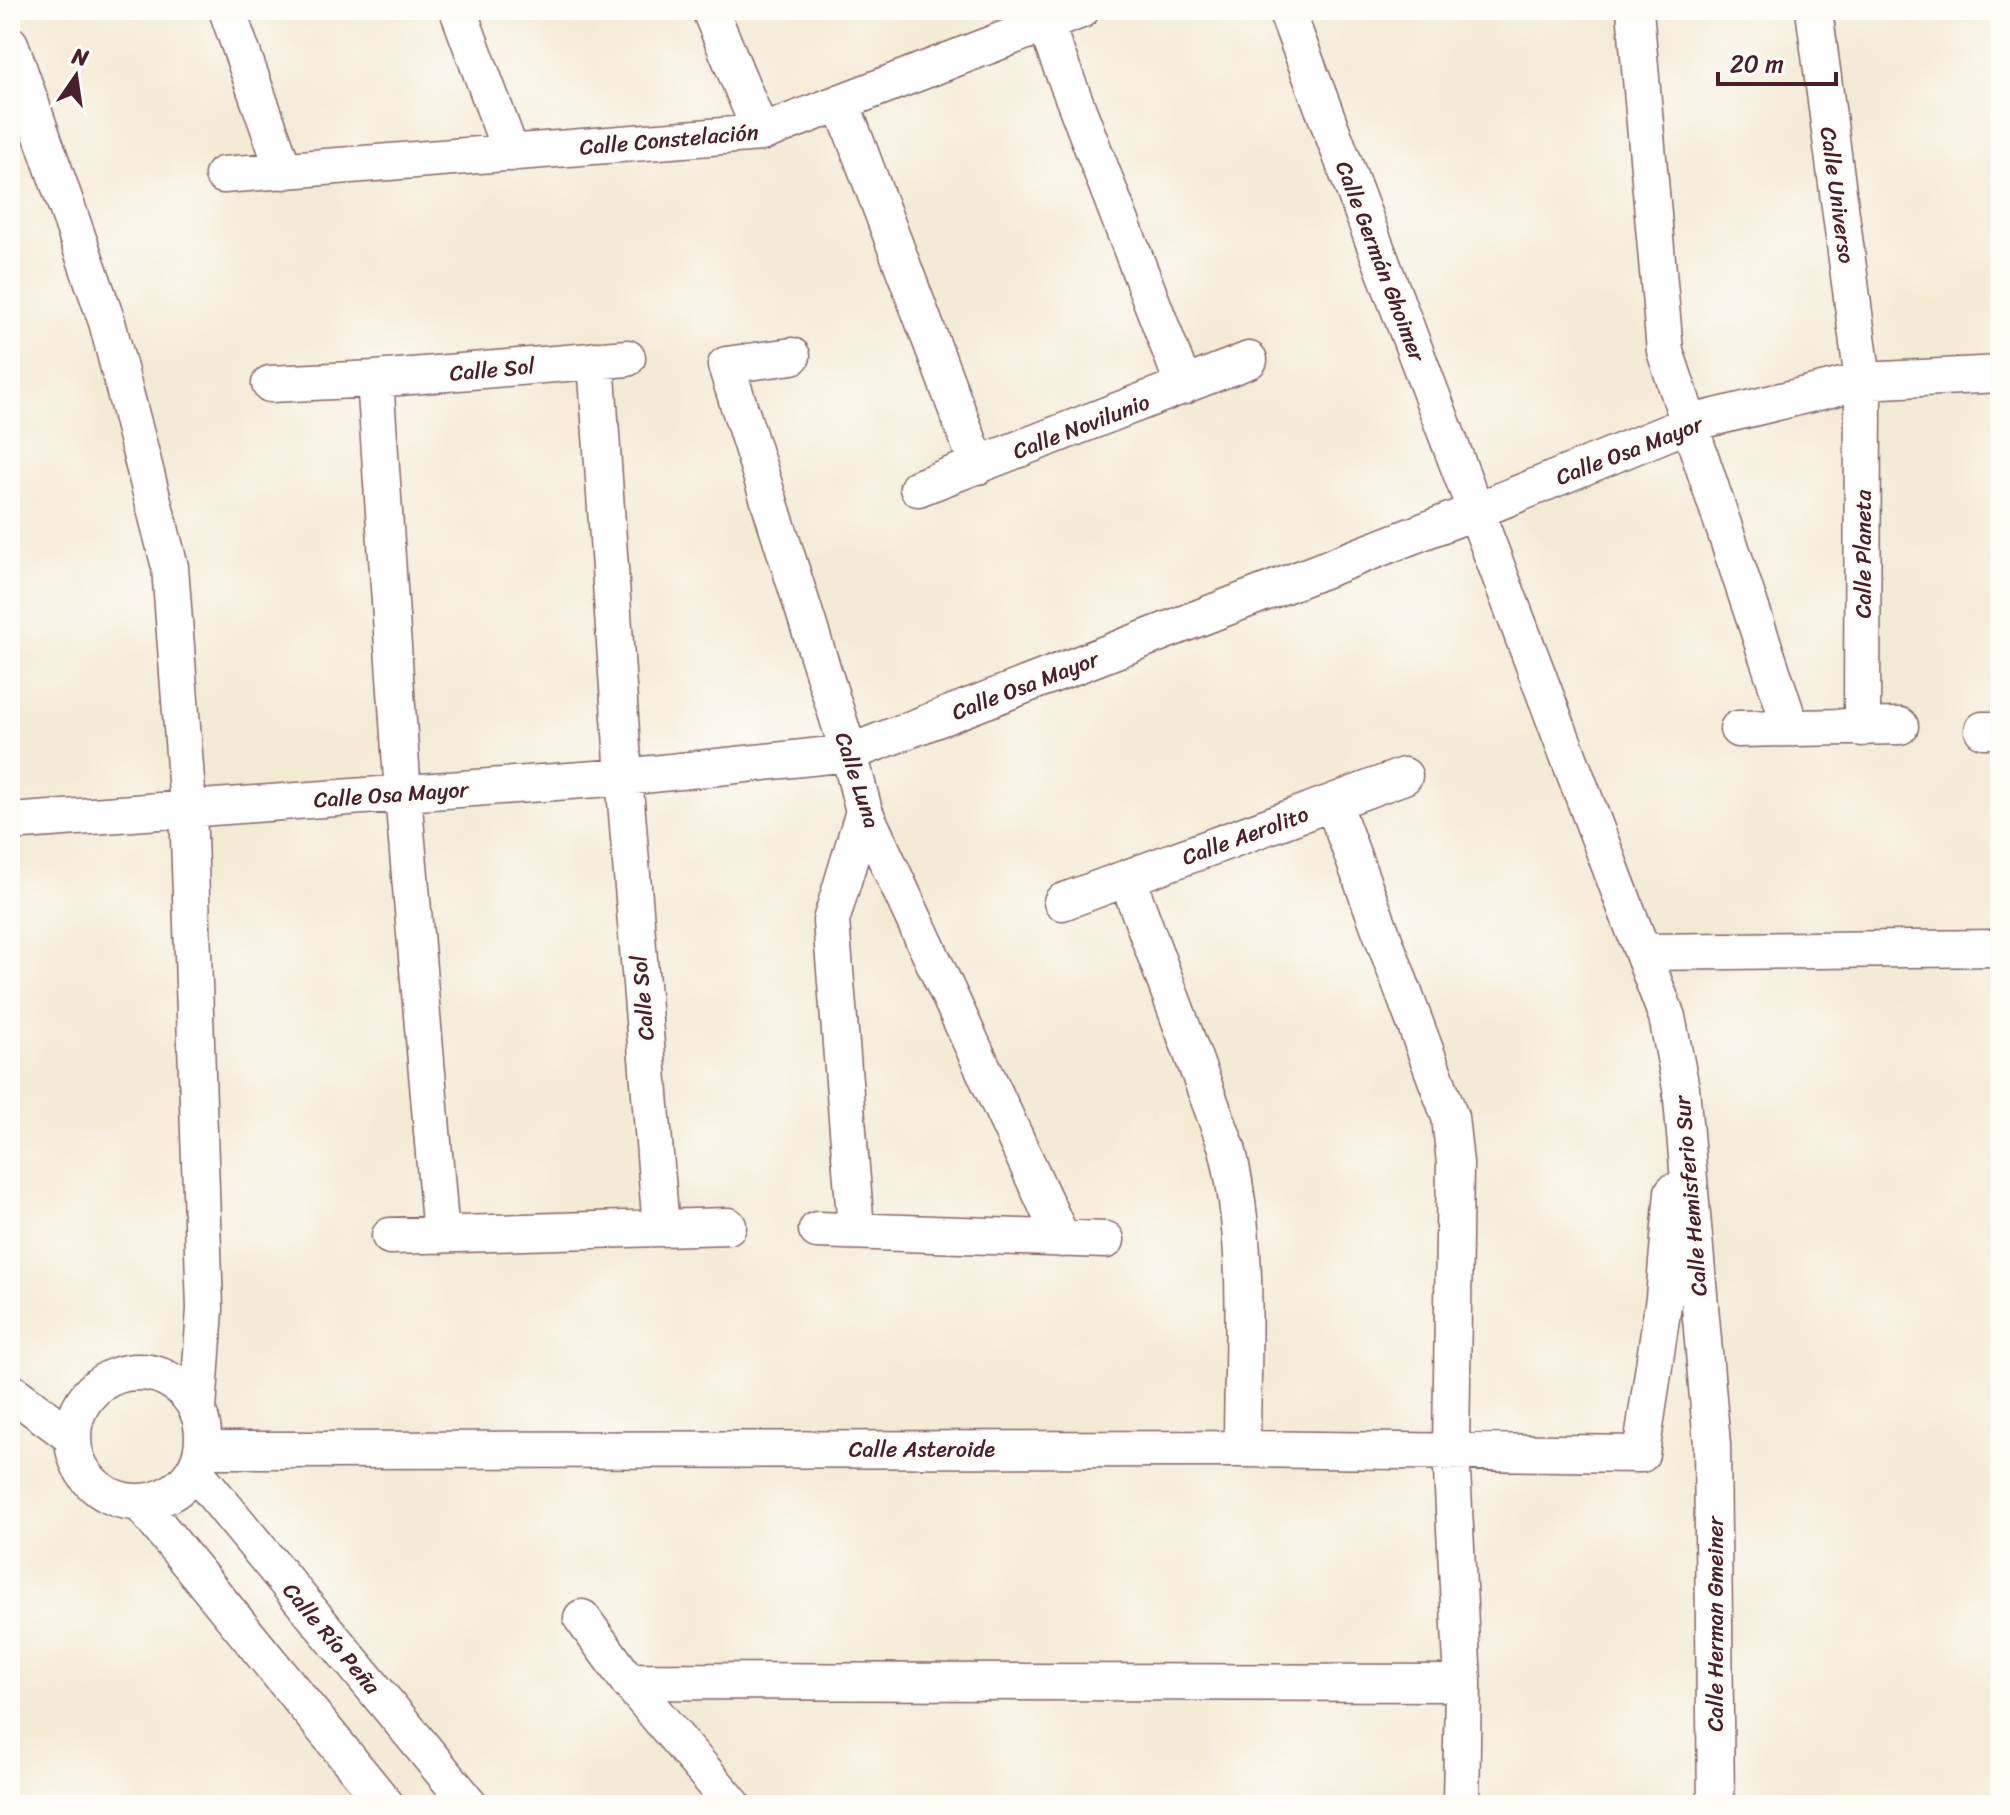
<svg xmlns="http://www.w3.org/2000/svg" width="2010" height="1815" font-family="Sriracha,sans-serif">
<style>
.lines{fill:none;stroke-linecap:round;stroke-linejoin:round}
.street-casing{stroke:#866666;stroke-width:39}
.street{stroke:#fff;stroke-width:36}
.labels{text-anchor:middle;stroke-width:7;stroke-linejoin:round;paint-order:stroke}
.street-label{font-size:22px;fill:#4a1f2b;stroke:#fdfcf7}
</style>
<rect width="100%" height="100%" fill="#fdfcf7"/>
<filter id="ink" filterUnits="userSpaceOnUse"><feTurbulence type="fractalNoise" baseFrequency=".0125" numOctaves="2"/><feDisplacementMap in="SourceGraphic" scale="16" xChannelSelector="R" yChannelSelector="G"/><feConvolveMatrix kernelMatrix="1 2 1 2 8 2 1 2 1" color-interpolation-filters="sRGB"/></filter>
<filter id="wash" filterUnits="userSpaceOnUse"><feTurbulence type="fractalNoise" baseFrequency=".006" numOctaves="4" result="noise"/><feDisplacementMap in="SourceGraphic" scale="32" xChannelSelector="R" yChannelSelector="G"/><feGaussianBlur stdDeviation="1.8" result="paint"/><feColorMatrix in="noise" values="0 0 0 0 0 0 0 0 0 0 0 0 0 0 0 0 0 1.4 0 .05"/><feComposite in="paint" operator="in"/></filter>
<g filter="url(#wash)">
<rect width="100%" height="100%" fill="#f4ebd5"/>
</g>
<g filter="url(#ink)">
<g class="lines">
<defs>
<path id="street" d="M227,10L284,171
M458,10L511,153
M710,10L761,133
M1286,10L1667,1017L1681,1088L1712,1444L1716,1805
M1635,10L1665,351L1791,728
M1814,10L1863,381L1862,728
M1045,24L1184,386
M10,44L107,322L170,567L188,807L205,1309L198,1410
M841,102L978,466
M223,175L761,133L1081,10
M792,356L726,365L849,753L864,811L1062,1239
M596,360L624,777L661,1228
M375,379L403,795L441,1235
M270,384L375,379L627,358
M918,488L1249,360
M1738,729L1900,726
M1983,730H2000
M1333,803L1450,1117L1455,1163L1451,1451L1463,1683L1461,1805
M10,822L624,777L849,753L1476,511L1691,423L1863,381L2000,374
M1127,878L1227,1148C1251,1246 1242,1349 1242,1449
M1062,902L1404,776
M1644,952L2000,948
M856,1229L831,921L864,811
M817,1230L1106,1240
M390,1236L728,1226
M73 1437a65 65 0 1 1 130 0a65 65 0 1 1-130 0Z
M10,1391L71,1436
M202,1450L1242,1449L1641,1454L1664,1298L1673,1192
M194,1470L470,1805
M140,1503L386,1805
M582,1618L628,1681L733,1805
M628,1681L1463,1683"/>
</defs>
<!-- street casing -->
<use href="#street" class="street-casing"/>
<!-- street -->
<use href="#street" class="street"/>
</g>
</g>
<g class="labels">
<!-- street labels -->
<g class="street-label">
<text transform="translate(669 139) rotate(-5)" y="8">Calle Constelación</text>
<text transform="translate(1838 195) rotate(82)" y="8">Calle Universo</text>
<text transform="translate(1381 261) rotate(69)" y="8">Calle Germán Ghoimer</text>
<text transform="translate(492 369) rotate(-5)" y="8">Calle Sol</text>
<text transform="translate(1081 426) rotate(-21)" y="8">Calle Novilunio</text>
<text transform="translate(1629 450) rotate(-21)" y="8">Calle Osa Mayor</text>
<text transform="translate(1863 554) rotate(-90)" y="8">Calle Planeta</text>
<text transform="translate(1025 685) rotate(-21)" y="8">Calle Osa Mayor</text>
<text transform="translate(858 780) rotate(72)" y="8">Calle Luna</text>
<text transform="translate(391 794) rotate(-4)" y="8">Calle Osa Mayor</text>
<text transform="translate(1245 835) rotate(-20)" y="8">Calle Aerolito</text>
<text transform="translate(642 998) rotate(-95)" y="8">Calle Sol</text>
<text transform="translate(1690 1196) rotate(-95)" y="8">Calle Hemisferio Sur</text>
<text x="922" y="1457">Calle Asteroide</text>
<text transform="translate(1715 1624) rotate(-90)" y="8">Calle Herman Gmeiner</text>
<text transform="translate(332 1638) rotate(50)" y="8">Calle Río Peña</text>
</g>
</g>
<!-- margin -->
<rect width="2010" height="1815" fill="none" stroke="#fdfcf7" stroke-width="40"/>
<!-- north arrow -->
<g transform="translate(76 76) rotate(13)" stroke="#fdfcf7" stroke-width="6" paint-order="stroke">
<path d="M0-6L14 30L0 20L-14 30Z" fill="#4a1f2b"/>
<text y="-12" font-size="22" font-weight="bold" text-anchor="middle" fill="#4a1f2b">N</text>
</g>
<!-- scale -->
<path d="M1718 72v12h118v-12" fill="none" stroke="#4a1f2b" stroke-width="4"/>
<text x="1730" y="72" font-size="24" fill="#4a1f2b" stroke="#fdfcf7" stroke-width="6" paint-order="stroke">20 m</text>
</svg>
